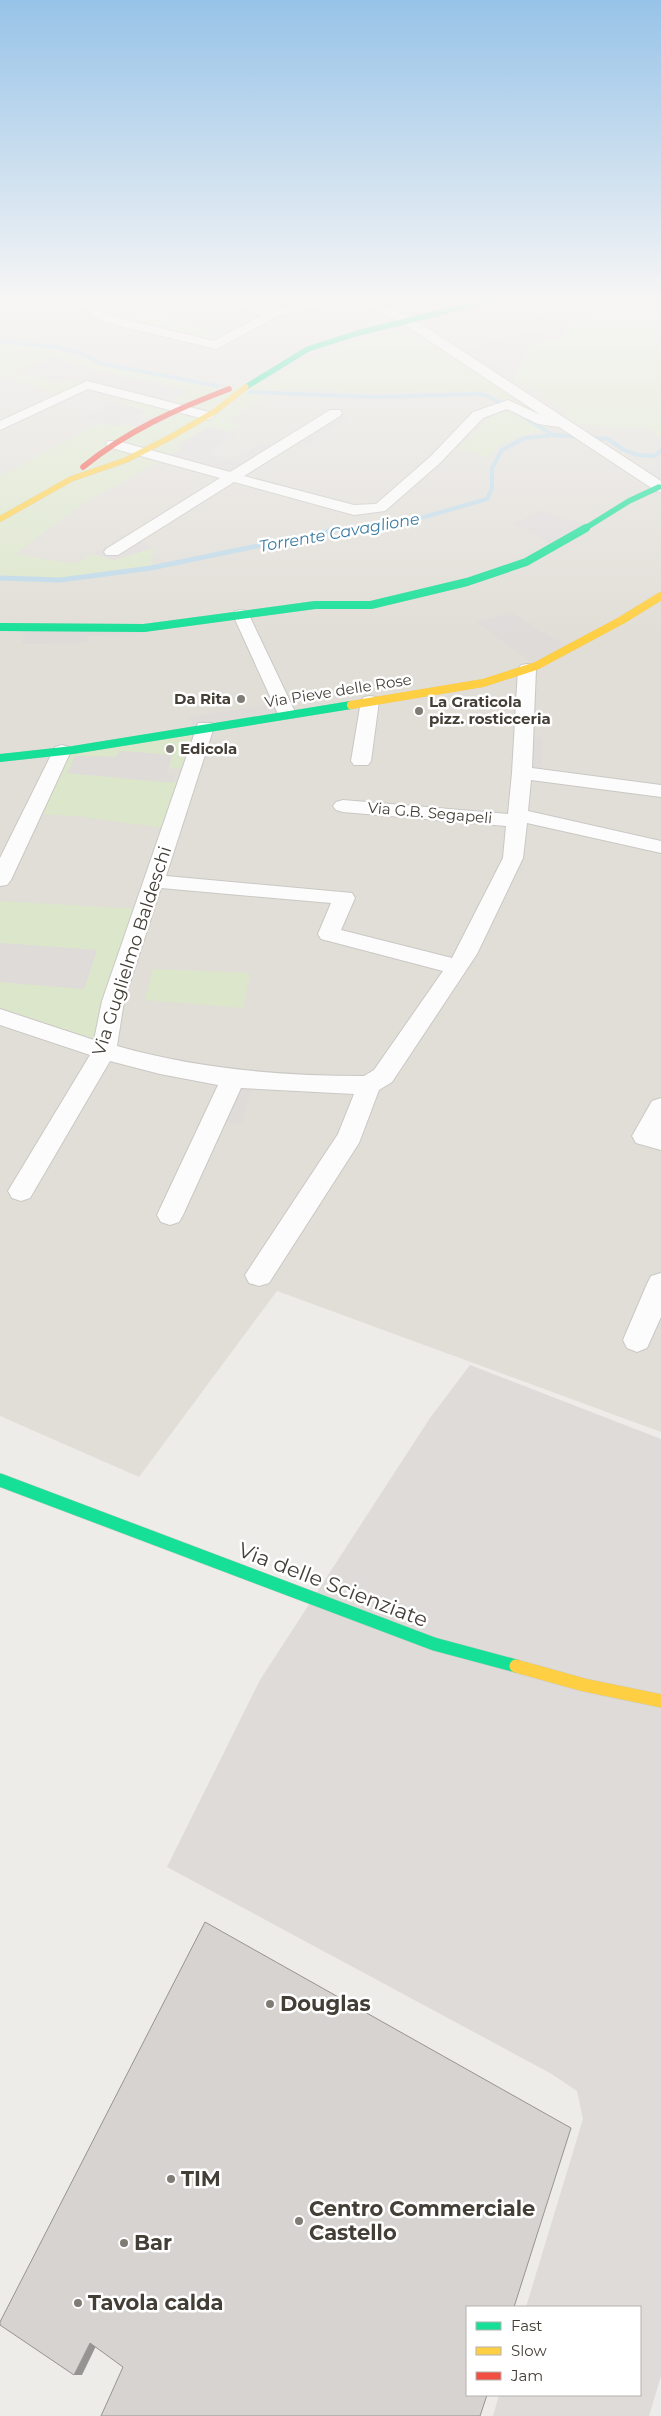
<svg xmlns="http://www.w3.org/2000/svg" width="661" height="2416" font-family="Montserrat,sans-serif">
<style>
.residential{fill:#e1ded7}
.green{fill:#dce6cb}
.parking{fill:#dedbd9}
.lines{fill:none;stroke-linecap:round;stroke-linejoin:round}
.stream-far1{stroke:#bdd9e8;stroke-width:4}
.stream{stroke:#bdd9e8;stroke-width:5}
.street-casing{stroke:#cac8c5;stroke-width:2}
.fast-far2-casing{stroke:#cfcbc3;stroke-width:6}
.fast-far1-casing{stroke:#cfcbc3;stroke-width:8}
.fast-casing{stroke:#cfcbc3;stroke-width:14}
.slow-far2-casing{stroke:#cfcbc3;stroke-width:6}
.slow-far1-casing{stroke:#cfcbc3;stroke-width:8}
.slow-casing{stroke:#cfcbc3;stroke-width:14}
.jam-casing{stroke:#cfcbc3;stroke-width:6}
.street{fill:#fcfcfc;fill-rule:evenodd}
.fast-far2{stroke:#16e098;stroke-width:5.5}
.fast-far1{stroke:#16e098;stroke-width:8}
.fast{stroke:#16e098;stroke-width:13}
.slow-far2{stroke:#ffcf43;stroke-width:5.5}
.slow-far1{stroke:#ffcf43;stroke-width:8}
.slow{stroke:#ffcf43;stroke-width:13}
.jam{stroke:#f24e42;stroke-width:5.5}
.shaded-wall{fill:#969492}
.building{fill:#d6d3d0;stroke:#969492}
.poi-dot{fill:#7f7b75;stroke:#fff;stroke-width:2}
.labels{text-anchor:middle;stroke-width:5;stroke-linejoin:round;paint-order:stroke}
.far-street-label{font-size:15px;fill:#433e36;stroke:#fff}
.far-poi-label{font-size:15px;font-weight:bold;fill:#433e36;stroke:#fff;text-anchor:start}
.far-water-label{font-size:16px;font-style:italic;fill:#3b7ca3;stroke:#fff}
.street-label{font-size:18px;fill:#433e36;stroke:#fff}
.near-street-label{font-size:21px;fill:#433e36;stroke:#fff}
.near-poi-label{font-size:21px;font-weight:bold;fill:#433e36;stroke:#fff;text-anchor:start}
</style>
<rect width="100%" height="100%" fill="#eeece9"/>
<!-- residential -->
<path class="residential" d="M0,300H661V1432L277,1291L139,1477L0,1416Z"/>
<!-- green -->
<path class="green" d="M91,300H145L190,324L237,334L216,345L196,340L201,336L117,316Z
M552,300H653L661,303V438L650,429L572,424C565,412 544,393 531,387C524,384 518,386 513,380L530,344L567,331L561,325L591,316Z
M405,329L417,336L428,337L547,419L485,391L356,393L313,389L282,391L276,387L264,398L227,420L241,424L230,432L208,427L177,446L183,448L82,504L15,554L74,564L94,554L114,560L153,548L151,568L60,580L0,578V476L100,423L117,427L123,424L140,429L158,418L143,414L146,411L115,402L127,395L166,384L88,370L67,379L87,385L65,396L0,375V344L45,349L224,390L258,378L266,382L314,356L344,344Z
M509,408L548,426C538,433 533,433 522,435C510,438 496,448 488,457L458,449L495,412Z
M205,727L191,769L169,768L172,755L120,751L116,757L75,756L68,773L186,783L171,829L84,817L32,813L62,751Z
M0,901L135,909L104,1051L0,1017V982L84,989L96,951L0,943Z
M153,969L250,973L243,1008L145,1000Z"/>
<!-- parking -->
<path class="parking" d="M508,302L561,325L567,330L558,341L548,339L530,344L524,359L507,386L455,351L498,341L506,344L514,342L509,339L545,329L494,306Z
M53,356L99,373L188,390L164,405L67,379L59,383L18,372Z
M115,402L147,411L117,427L83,418Z
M335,413L350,417L308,445L290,440Z
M208,427L237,434L205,454L233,461L264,442L282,446L231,477L166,458L182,448L176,446Z
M541,510L587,527L556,546L513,524Z
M123,535L140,540L153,548L114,560L94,554Z
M512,612L570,649L536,666L476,622Z
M21,628H144L145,634L88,636L89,643L23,644Z
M281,703L287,714L194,729L189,717Z
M524,737H543L541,776L522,773Z
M120,751L172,755L167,774L175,775L173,783L67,773L75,756L116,757Z
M0,943L97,950L84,989L0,982Z
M233,1078L255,1080L242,1124L213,1120Z
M470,1365L661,1439V2376L649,2416H493L499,2395H640V2307H526L583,2119L577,2091L550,2073L167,1867L260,1680L430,1418Z"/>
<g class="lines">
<!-- stream-far1 -->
<path class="stream-far1" d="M0,341L57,347L78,352L103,364L217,386
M250,392L377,397L477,394L486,395L502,404
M514,411L553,435
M344,529L393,526L487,499L492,488V468L502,450L525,438L554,435L608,439L624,450L638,455L655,456L661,450"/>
<!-- stream -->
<path class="stream" d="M0,578L60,580L151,568L335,530L363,528"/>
<defs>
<path id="street" d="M70,300H84L111,316L214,341L262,315L226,302L224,300H240L273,310L318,300H337L335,302L276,317L216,349L103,322Z
M356,300H371L412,318L661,481V492L656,491L559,427L538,424L507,409L483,418L440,463L385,511L354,515L234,482L118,555H106L104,552L106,549L220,478L108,447L106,444L108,441H118L230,472L330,410H340L342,413L340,416L244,476L354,505L376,504L430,457L473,412L508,400L541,415L404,324Z
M87,381L213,413L215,416L208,420L88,389L0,430V421Z
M241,610L247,611L249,615L296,714L293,718H281L278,714L233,615L235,611Z
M527,664L533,665L536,669L532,768L661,785V797L531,780L528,811L661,841V853L527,823L523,858L477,954L392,1082L379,1090L359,1143L269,1283L259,1286L249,1283L245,1275L338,1134L354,1094L241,1088L183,1215L179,1222L170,1225L161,1222L157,1215L218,1085L160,1074L110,1061L30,1198L21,1201L12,1198L8,1191L90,1055L0,1025V1009L94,1040L102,1001L198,723H212L214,727L166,876L352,893L355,898L341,930L452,958L503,858L506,826L343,812L336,810L333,806L336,802L343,800L508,814L512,773L518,669L521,665ZM161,888L331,903L318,934L321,939L443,971L374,1070L364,1076C280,1076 198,1069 117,1046L124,1001Z
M370,696L376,697L379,701L371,761L368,765H354L351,761L361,701L364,697Z
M62,745L69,747L71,751L11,880L7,885L0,886V858L53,751L55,747Z
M661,1098V1150L636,1143L632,1136L652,1101Z
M661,1273V1317L647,1348L637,1352L627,1348L623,1340L647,1284L651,1276Z"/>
<path id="fast-far2" d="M246,387L308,349L358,333L491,300
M584,529L629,501L659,487"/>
<path id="fast-far1" d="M0,627L144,628L315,605H371L467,582L526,562L586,528
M0,758L73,750L351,705"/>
<path id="fast" d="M0,1480L434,1644L516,1666"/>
<path id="slow-far2" d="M0,519L71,479L126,460L171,437L214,412L246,387"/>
<path id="slow-far1" d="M351,705L483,683L536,666L622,620L661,596"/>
<path id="slow" d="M516,1666L584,1685L661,1701"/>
<path id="jam" d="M83,467C127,431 176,409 229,389"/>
</defs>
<!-- street casing -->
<use href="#street" class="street-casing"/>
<!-- fast-far2 casing -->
<use href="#fast-far2" class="fast-far2-casing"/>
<!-- fast-far1 casing -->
<use href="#fast-far1" class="fast-far1-casing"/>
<!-- fast casing -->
<use href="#fast" class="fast-casing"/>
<!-- slow-far2 casing -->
<use href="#slow-far2" class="slow-far2-casing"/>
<!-- slow-far1 casing -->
<use href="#slow-far1" class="slow-far1-casing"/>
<!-- slow casing -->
<use href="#slow" class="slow-casing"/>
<!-- jam casing -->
<use href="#jam" class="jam-casing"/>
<!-- street -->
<use href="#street" class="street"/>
<!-- fast-far2 -->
<use href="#fast-far2" class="fast-far2"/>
<!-- fast-far1 -->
<use href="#fast-far1" class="fast-far1"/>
<!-- fast -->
<use href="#fast" class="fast"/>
<!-- slow-far2 -->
<use href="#slow-far2" class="slow-far2"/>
<!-- slow-far1 -->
<use href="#slow-far1" class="slow-far1"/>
<!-- slow -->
<use href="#slow" class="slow"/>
<!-- jam -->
<use href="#jam" class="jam"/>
</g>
<!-- shaded-wall -->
<path class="shaded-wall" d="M90,2343L97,2344L82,2375H74Z"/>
<!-- building -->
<path class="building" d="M205,1922L571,2128L514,2307H467V2395H487L480,2416H101L123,2367L90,2343L74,2375L0,2325V2322Z"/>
<!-- sky -->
<linearGradient id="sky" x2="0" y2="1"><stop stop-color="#97c3e8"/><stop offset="0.47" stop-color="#f7f6f5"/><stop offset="1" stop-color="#f7f6f5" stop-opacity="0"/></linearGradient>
<rect width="661" height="638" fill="url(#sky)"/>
<!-- markers -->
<g class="poi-dot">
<circle cx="241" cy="699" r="5"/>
<circle cx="419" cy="711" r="5"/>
<circle cx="170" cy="749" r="5"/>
<circle cx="270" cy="2004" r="5"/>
<circle cx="171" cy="2179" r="5"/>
<circle cx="299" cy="2221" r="5"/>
<circle cx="124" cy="2243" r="5"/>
<circle cx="78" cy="2303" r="5"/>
</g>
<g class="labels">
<!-- far-street labels -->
<g class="far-street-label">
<text transform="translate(338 691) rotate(-9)" y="5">Via Pieve delle Rose</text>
<text transform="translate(430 813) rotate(5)" y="5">Via G.B. Segapeli</text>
</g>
<!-- far-poi labels -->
<g class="far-poi-label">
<text x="231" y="704" text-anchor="end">Da Rita</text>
<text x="429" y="707">La Graticola<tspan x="429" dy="17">pizz. rosticceria</tspan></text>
<text x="180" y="754">Edicola</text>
</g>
<!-- far-water labels -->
<g class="far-water-label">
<text transform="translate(339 532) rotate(-10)" y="6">Torrente Cavaglione</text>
</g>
<!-- street labels -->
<g class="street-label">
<text transform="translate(132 951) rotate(-72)" y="6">Via Guglielmo Baldeschi</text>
</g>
<!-- near-street labels -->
<g class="near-street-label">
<text transform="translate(333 1585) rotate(21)" y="7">Via delle Scienziate</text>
</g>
<!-- near-poi labels -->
<g class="near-poi-label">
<text x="280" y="2011">Douglas</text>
<text x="181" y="2186">TIM</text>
<text x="309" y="2216">Centro Commerciale<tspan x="309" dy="24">Castello</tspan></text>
<text x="134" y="2250">Bar</text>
<text x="88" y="2310">Tavola calda</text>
</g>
</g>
<!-- legend -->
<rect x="466" y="2306" width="175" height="90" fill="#ffffff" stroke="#b4b2af"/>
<rect x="476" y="2322" width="25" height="8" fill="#16e098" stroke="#b4b2af"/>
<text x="511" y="2331" font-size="15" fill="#433e36">Fast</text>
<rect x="476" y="2347" width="25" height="8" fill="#ffcf43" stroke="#b4b2af"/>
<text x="511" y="2356" font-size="15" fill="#433e36">Slow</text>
<rect x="476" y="2372" width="25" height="8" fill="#f24e42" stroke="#b4b2af"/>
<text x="511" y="2381" font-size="15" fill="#433e36">Jam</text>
</svg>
